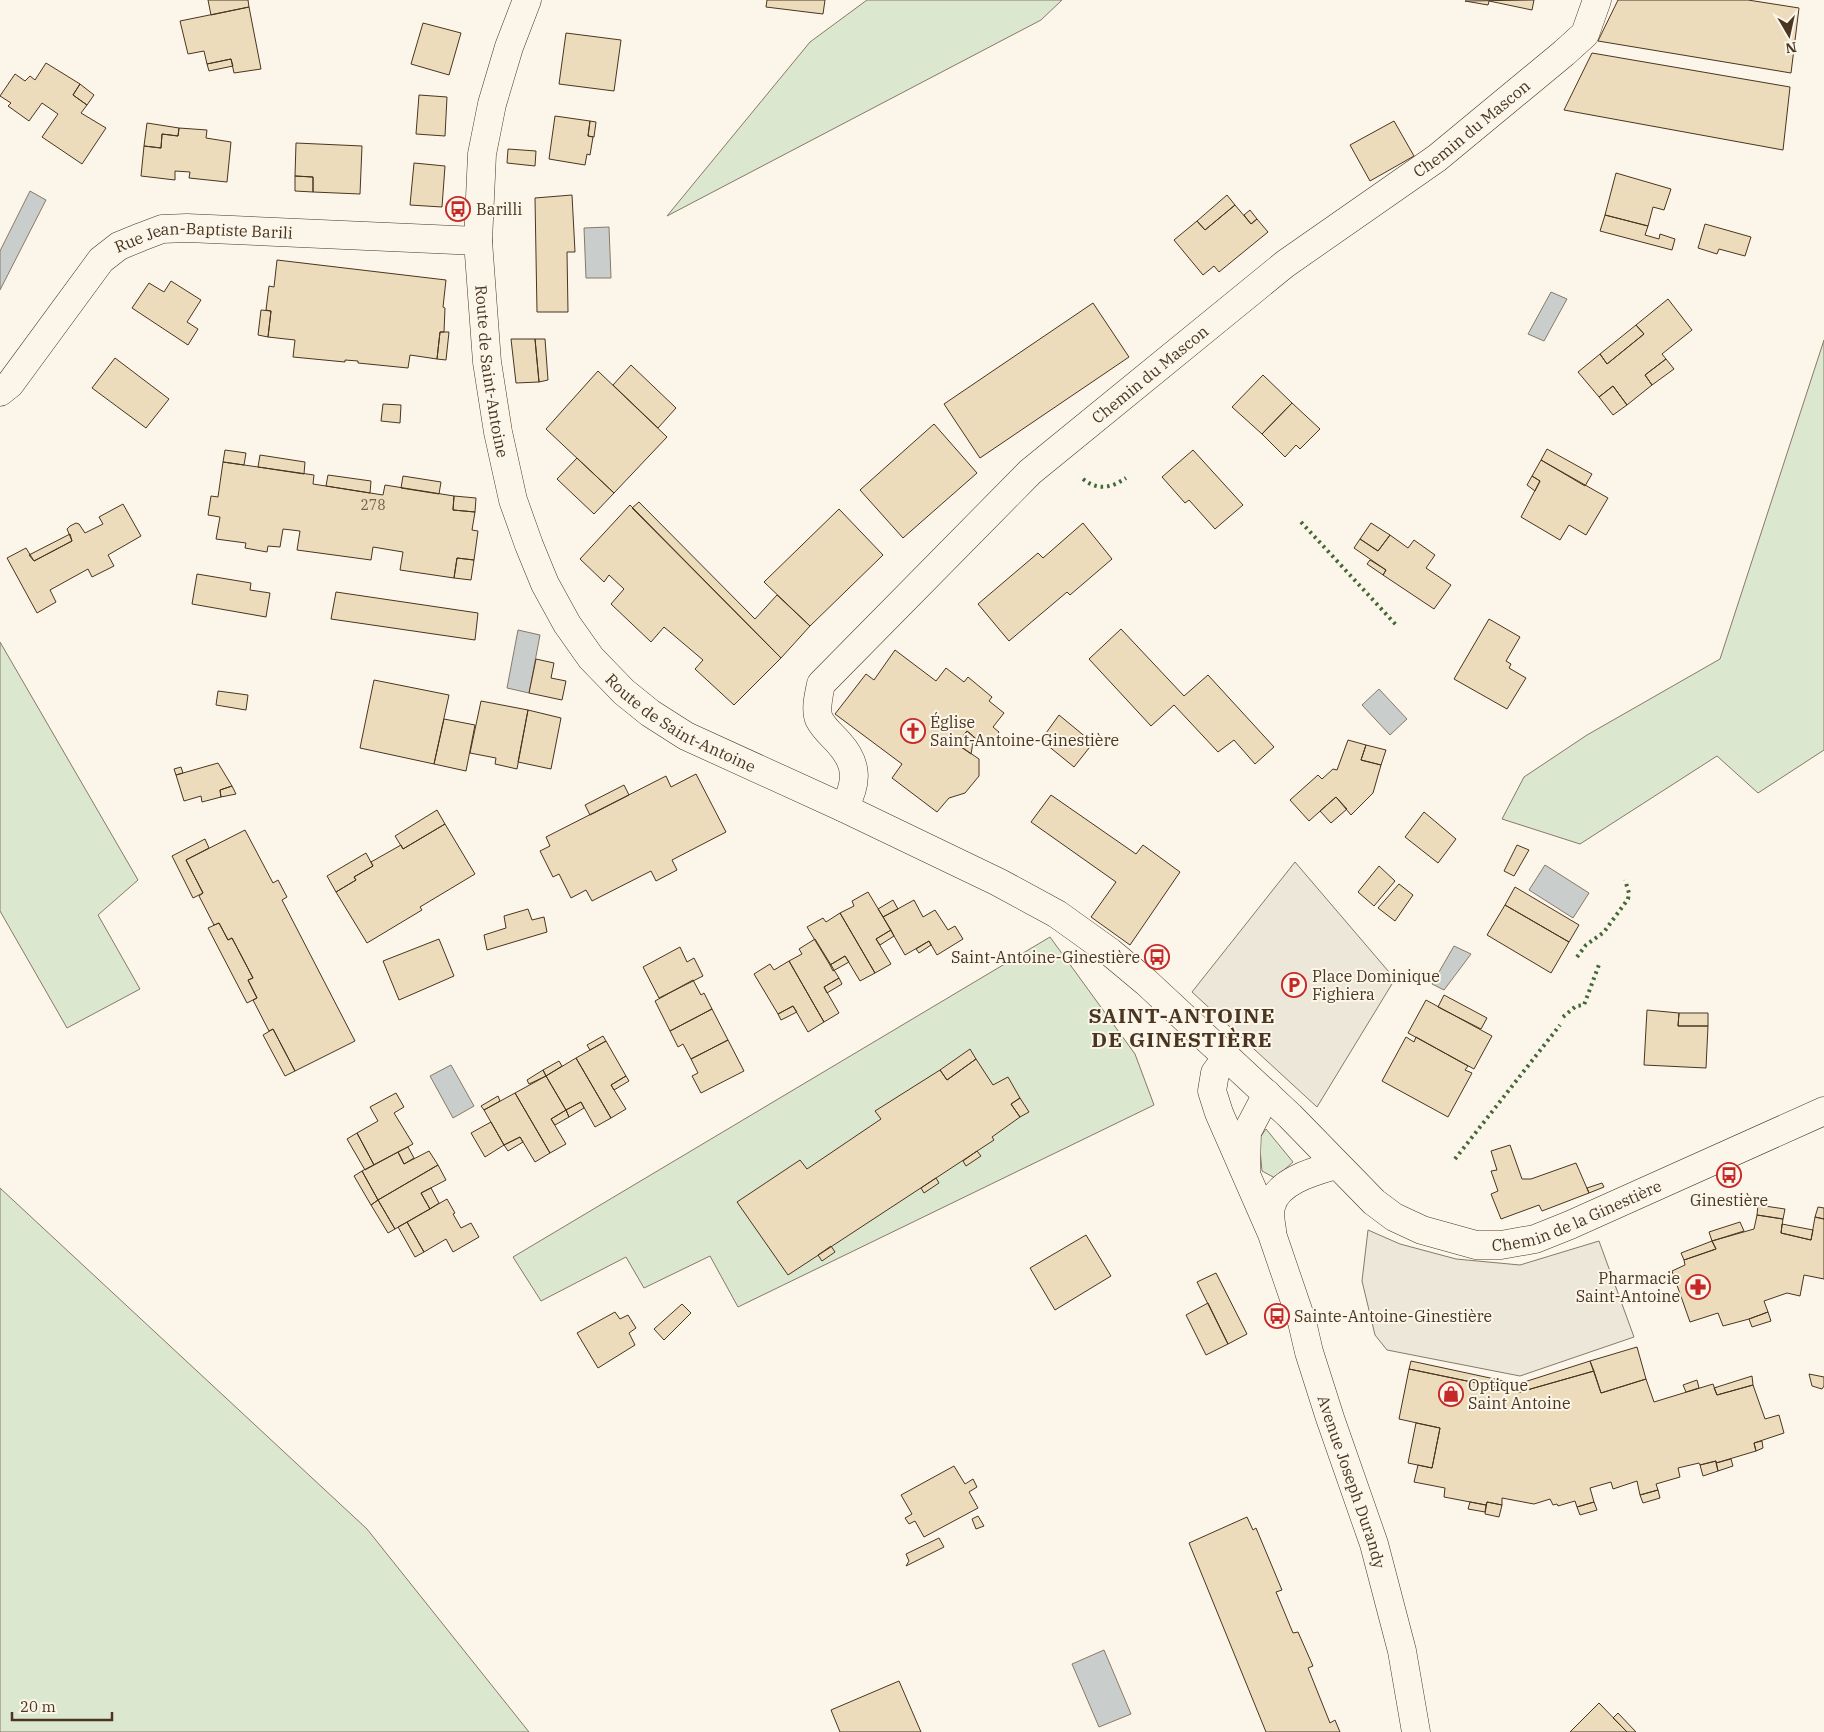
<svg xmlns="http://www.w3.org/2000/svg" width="1824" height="1732" font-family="'IBM Plex Serif',serif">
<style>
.green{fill:#dce7d0;stroke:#887966}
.parking{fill:#ede7d9;stroke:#887966}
.water{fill:#c9cecd;stroke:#887966}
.building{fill:#ecdcbc;stroke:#4a3520}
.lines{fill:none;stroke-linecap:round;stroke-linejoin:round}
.minor-casing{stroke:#4a3520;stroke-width:29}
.tertiary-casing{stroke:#4a3520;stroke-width:29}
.minor{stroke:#fbf6e9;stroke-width:28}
.tertiary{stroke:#fbf6e9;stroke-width:28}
.hedge{stroke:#436837;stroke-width:4;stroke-dasharray:2.5 4;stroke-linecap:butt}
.labels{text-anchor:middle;stroke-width:4;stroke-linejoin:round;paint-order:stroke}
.number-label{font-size:14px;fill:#725f47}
.street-label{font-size:16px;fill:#4a3520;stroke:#fbf6e9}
.poi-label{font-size:16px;fill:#4a3520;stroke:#fbf6e9;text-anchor:start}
.district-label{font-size:21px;font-weight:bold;letter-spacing:1px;fill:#4a3520;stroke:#fbf6e9}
</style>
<rect width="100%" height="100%" fill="#fbf6e9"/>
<!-- green -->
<path class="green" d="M867,0H1062L1041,20L667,216L810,42Z
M1824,340V750L1758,793L1717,756L1580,844L1502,819L1524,777L1587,735L1720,659Z
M0,642L138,880L98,915L140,989L67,1028L0,911Z
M1050,937L1135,1054L1154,1105L738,1307L710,1256L644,1288L626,1257L541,1301L513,1257Z
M1266,1129L1293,1162L1275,1178L1262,1171L1259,1139Z
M0,1188L367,1529L529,1732H0Z"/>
<!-- parking -->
<path class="parking" d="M1295,862L1395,979L1317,1107L1192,992Z
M1368,1230L1400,1244L1456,1259L1520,1265L1599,1241L1634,1337L1520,1376L1387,1350L1375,1335L1362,1281Z"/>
<!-- water -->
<path class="water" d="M30,191L46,200L0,290V251Z
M609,227L611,278H586L584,228Z
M1551,292L1567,299L1544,341L1528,334Z
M518,630L540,635L529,693L507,688Z
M1379,689L1407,719L1390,735L1362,705Z
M1545,865L1589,893L1573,918L1529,890Z
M1454,946L1471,954L1444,990L1432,984Z
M451,1065L474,1106L453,1118L430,1076Z
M1104,1650L1131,1714L1099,1727L1072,1664Z"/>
<!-- building -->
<path class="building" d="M208,0H248L249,7L211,15Z
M767,0H825L823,14L766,7Z
M1534,0L1532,10L1489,1L1488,5L1465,1Z
M1618,0H1748L1799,8L1791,73L1598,41Z
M249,7L261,69L234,73L231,59L207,64L204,51L188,54L180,21Z
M423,23L461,33L449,75L411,64Z
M566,33L621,40L614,91L559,84Z
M1592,53L1790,87L1783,150L1564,110Z
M231,59L233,66L209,71L207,64Z
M46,63L80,84L73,95L87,105L81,113L106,128L82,164L42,137L58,114L42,103L29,121L8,106L11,103L0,96L15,74L25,81L30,76L35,80Z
M80,84L94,95L87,105L73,95Z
M419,95L447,97L445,136L416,134Z
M555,116L590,121L588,136L593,137L590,155L587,154L585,165L549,159Z
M590,121L596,122L594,137L588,136Z
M1394,121L1414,156L1370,181L1350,145Z
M147,123L179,128L178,136L162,134L161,148L144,146Z
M179,128L207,130L206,138L231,142L227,182L189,178L190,172L175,171V180L141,176L144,146L161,148L162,134L178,136Z
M296,143L362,146L360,194L313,192V177L295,176Z
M508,149L536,151L535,166L507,163Z
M414,163L445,166L442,207L410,205Z
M1616,173L1671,189L1664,210L1653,207L1648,226L1605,215Z
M295,176L313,177V192L295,191Z
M572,195L575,252H567L568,312H537L535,198Z
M1227,195L1235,205L1205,230L1197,221Z
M1235,205L1251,224L1257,219L1268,232L1219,272L1214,266L1203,275L1174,240L1197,221L1205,230Z
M1250,210L1257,219L1251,224L1244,215Z
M1605,215L1648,226L1645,235L1659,239L1660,234L1675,239L1672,250L1600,231Z
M1705,224L1751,237L1745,256L1719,249L1717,254L1698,248Z
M277,260L446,280L443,307L445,308L444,332H440L437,359L410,355L408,368L358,363V361L345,360V362L293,357L295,340L268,337L271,311L266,310L269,286L274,287Z
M171,281L201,300L187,322L198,329L188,345L132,308L149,283L164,292Z
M1668,299L1692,330L1662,354L1666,359L1645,375L1652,385L1627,405L1613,386L1599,397L1578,372L1600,354L1607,364L1644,334L1636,325Z
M1093,303L1129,357L980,458L944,404Z
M261,310L271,311L268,337L258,335Z
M1636,325L1644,334L1607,364L1600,354Z
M440,332H449L446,360L437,359Z
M511,339H535L539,382L516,383Z
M535,339H545L548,380L539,382Z
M115,358L169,399L146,428L92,388Z
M1666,359L1674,369L1652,385L1645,375Z
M631,365L676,408L658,428L613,385Z
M598,371L667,437L614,493L546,429Z
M1263,375L1292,403L1262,434L1232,407Z
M1613,386L1627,405L1613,415L1599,397Z
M1292,403L1320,429L1300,449L1296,445L1285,457L1262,434Z
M383,404L401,405L400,423L381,421Z
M934,424L977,473L903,538L860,490Z
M1547,449L1592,474L1585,486L1541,460Z
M225,450L246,453L244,465L223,462Z
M1193,450L1243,505L1215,529L1189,500L1185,503L1162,477Z
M260,455L305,462L304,474L258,467Z
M577,458L614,493L594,514L557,479Z
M1541,460L1608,498L1586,535L1569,525L1560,540L1521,517L1540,481L1532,476Z
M223,462L314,475L313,484L383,495L385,485L454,496L453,510L475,512L472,530L478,531L474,560L457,558L454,578L400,570L403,552L373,547L371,560L297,550L300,531L283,529L280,547L268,546L267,552L245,548L246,543L216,539L220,517L208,515L211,496L218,497Z
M328,475L371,481L370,493L326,486Z
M403,476L441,482L439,494L401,488Z
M1532,476L1540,481L1535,491L1527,485Z
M454,496L476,498L475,512L453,510Z
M639,502L755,619L777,595L810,626L781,658L632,508Z
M123,504L141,536L108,555L114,566L92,577L88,569L50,590L56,602L37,613L7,558L26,548L34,561L72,541L67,529L70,526L76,523L79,524L85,533L103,524L99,517Z
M630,505L781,658L734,705L695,669L703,660L664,627L651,642L611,604L624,589L609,575L604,582L580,559Z
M839,509L883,555L810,626L764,582Z
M1083,523L1112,559L1070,595L1067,592L1009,641L978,604L1038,553L1043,558Z
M1371,523L1390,535L1378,551L1360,539Z
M70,534L72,541L34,561L29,555Z
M1390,535L1408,548L1414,540L1435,555L1426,568L1451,585L1434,609L1383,575L1386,570L1354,548L1360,539L1378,551Z
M457,558L474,560L471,580L454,578Z
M1370,560L1386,570L1383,575L1367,564Z
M197,574L251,583L250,590L270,593L266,617L192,604Z
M336,592L478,613L475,640L331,619Z
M1489,619L1520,637L1506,661L1511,664L1509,668L1526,678L1507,709L1454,679Z
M1121,629L1184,696L1208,675L1274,747L1255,764L1234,740L1218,752L1174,705L1151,726L1089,659Z
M895,650L936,681L946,668L964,682L968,677L992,697L989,701L1004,713L993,727L999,732L987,748L967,731L957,744L979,759V776L965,793L949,798L937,812L892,778L902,764L835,714L866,674L874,680Z
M536,659L554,663L551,678L566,681L562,700L529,693Z
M374,680L449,695L434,764L360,748Z
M218,691L248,695L246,710L216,705Z
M481,701L528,710L517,769L495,764L496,758L470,753Z
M528,710L561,718L551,769L518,762Z
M1059,715L1093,743L1074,767L1041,740Z
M444,719L475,725L466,771L434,764Z
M967,731L974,737L971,754L957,744Z
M1348,740L1366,745L1361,760L1381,765L1373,793L1351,815L1336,797L1309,821L1290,800L1318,775L1322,779L1333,769L1337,770Z
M1366,745L1386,750L1381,765L1361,760Z
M218,763L232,786L220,790L221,797L202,802L201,796L184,801L176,775Z
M181,767L183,773L176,775L174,769Z
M696,774L726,832L672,860L677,870L656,881L651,871L592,901L586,890L571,898L559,874L553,877L540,851L550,846L546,837L666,776L671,787Z
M624,785L629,795L590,815L585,805Z
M232,786L236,794L221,797L220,790Z
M1051,795L1136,854L1143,845L1180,872L1130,945L1091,917L1116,882L1031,822Z
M1336,797L1347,809L1331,823L1320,811Z
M437,810L445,824L403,849L395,836Z
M1424,812L1456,839L1438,863L1405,837Z
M445,824L475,874L420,907L422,910L367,943L336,892L356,880L354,877L373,866L371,862L401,845L403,849Z
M245,830L273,883L278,880L287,897L282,900L355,1041L295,1071L273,1029L269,1031L253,1000L257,998L248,980L253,978L232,938L228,940L219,923L214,925L199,896L203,893L186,860Z
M205,839L209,848L186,860L203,893L193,898L172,856Z
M1517,845L1529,850L1514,876L1504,871Z
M366,853L373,866L354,877L356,880L336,892L327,876Z
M1379,866L1395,881L1374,906L1358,892Z
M1399,884L1413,895L1395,921L1378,908Z
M1515,887L1579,925L1569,942L1505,905Z
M868,892L891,930L876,939L891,964L875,973L840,913L854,906L852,901Z
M893,900L898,909L883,917L878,909Z
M914,900L923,917L935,910L948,930L955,926L963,939L937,955L929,941L905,955L883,917Z
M1505,905L1569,942L1551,973L1487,935Z
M528,909L532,920L544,917L547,932L487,950L484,935L506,928L504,916Z
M840,913L875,973L860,981L845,956L830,965L807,927L823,918L826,922Z
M219,923L228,940L232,938L253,978L248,980L257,998L247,1003L208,928Z
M891,930L894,936L880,945L876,939Z
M439,939L454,976L399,1000L383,961Z
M815,939L839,978L824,987L839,1013L824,1022L789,961L802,954L799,949Z
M929,941L931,945L919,953L916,949Z
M680,947L687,962L694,958L703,976L659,998L643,967Z
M845,956L849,962L833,971L830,965Z
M789,961L824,1022L808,1032L793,1006L778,1014L754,974L770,964L774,970Z
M839,978L842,984L827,993L824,987Z
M693,980L701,995L704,993L712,1009L670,1031L655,1001Z
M1444,995L1487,1018L1481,1029L1438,1007Z
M1426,1000L1492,1036L1474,1069L1408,1033Z
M793,1006L797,1012L781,1020L778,1014Z
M712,1009L728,1040L691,1059L683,1044L678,1047L670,1031Z
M1647,1010L1679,1013L1678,1026H1708L1706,1068L1644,1065Z
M1679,1013H1708V1026H1678Z
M273,1029L295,1071L285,1076L263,1035Z
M603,1036L606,1041L590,1050L587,1045Z
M1406,1037L1414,1042L1416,1037L1468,1066L1465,1070L1472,1073L1448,1117L1382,1081Z
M728,1040L744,1071L701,1093L692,1076L698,1073L691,1059Z
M606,1041L626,1076L611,1085L626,1109L611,1118L576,1058Z
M970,1049L976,1059L947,1080L940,1070Z
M576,1058L611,1118L595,1127L581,1102L566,1110L546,1076Z
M976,1059L993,1085L1008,1077L1020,1098L1011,1104L1020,1117L992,1137L994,1140L788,1275L737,1202L800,1160L807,1169L881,1119L875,1111L940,1070L947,1080Z
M559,1061L562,1066L546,1076L543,1070Z
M543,1070L546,1076L529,1084L527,1080Z
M546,1076L566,1110L551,1119L566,1144L550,1153L515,1093Z
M626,1076L629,1081L614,1090L611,1085Z
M396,1093L404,1107L394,1113L413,1144L374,1165L357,1133L378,1121L370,1107Z
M515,1093L550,1153L535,1162L520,1137L504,1145L484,1110Z
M498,1096L500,1101L484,1110L481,1106Z
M1020,1098L1029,1112L1020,1117L1011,1104Z
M581,1102L584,1108L569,1117L566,1110Z
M566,1110L569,1117L555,1125L551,1119Z
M491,1122L504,1145L485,1157L471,1133Z
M357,1133L374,1165L365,1170L347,1139Z
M520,1137L523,1142L508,1151L504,1145Z
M1510,1145L1522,1179H1531L1576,1163L1589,1193L1542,1211L1539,1205L1501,1219L1491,1194L1498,1191L1491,1171L1497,1170L1491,1151Z
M408,1147L414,1158L404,1164L398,1152Z
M429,1151L438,1165L378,1200L362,1171L398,1152L404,1164Z
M977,1151L981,1156L966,1166L963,1161Z
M438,1165L446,1180L421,1193L430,1209L395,1229L378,1200Z
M362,1171L378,1200L371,1205L354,1176Z
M936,1178L939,1183L924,1193L921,1188Z
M1602,1183L1604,1187L1589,1193L1587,1188Z
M431,1188L439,1203L430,1209L421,1193Z
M447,1199L455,1213L453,1214L461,1228L471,1223L479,1237L453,1252L446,1239L424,1252L407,1222Z
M378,1200L395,1229L388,1233L371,1205Z
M1758,1205L1785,1209L1783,1219L1757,1215Z
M1818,1207L1824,1208V1219L1815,1217Z
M1757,1215L1783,1219L1781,1233L1811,1240L1815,1217L1824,1219V1279L1804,1275L1800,1296L1787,1293L1764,1301L1768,1312L1749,1319L1723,1326L1718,1313L1690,1322L1672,1271L1685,1265L1684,1260L1716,1249L1712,1241L1754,1229Z
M407,1222L424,1252L415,1257L398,1227Z
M1740,1222L1744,1231L1712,1241L1709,1232Z
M1782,1224L1813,1230L1811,1240L1781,1233Z
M1086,1235L1111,1276L1055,1310L1030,1268Z
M1712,1241L1716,1249L1684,1260L1681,1253Z
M831,1246L835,1252L822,1261L818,1255Z
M1216,1273L1247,1334L1228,1344L1197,1282Z
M1208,1303L1228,1344L1206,1355L1186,1315Z
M682,1304L691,1313L664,1340L654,1329Z
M615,1312L620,1319L628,1315L636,1328L629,1333L635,1345L598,1368L577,1333Z
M1768,1312L1771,1321L1752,1327L1749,1319Z
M1637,1347L1646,1379L1601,1393L1590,1361Z
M1411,1361L1518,1384L1590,1361L1594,1371L1520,1392L1409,1369Z
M1409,1369L1520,1392L1594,1371L1601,1393L1646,1379L1654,1402L1713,1384L1717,1395L1753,1385L1765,1419L1779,1415L1784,1433L1754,1443L1756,1451L1716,1463V1461L1700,1465L1699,1463L1678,1468L1680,1477L1656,1484L1658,1490L1640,1495L1637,1481L1613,1489L1611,1482L1590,1488L1594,1502L1577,1507L1575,1501L1558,1506L1557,1504L1553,1505L1550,1499L1534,1504L1502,1498V1505L1487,1502L1486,1505L1444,1497L1445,1488L1414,1482L1418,1465L1432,1468L1440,1428L1399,1419Z
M1809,1374L1824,1377V1386L1822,1389L1812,1386Z
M1752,1376L1753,1385L1717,1395L1714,1388Z
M1697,1380L1699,1388L1686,1392L1683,1385Z
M1416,1423L1440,1428L1432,1468L1408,1463Z
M1762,1441L1763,1448L1756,1451L1754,1443Z
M1731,1459L1733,1466L1718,1471L1716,1463Z
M1716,1461L1718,1471L1703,1476L1700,1465Z
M954,1466L965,1484L973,1479L977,1487L969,1492L978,1508L924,1537L915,1521L909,1524L905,1518L912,1514L901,1495Z
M1658,1490L1660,1498L1643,1503L1640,1495Z
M1470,1502L1486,1505L1485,1512L1468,1509Z
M1487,1502L1502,1505L1499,1517L1485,1514Z
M1594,1502L1597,1510L1580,1515L1577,1507Z
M978,1516L984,1526L976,1529L972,1519Z
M1247,1517L1253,1530L1256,1528L1282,1590L1276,1592L1293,1633L1298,1632L1313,1666L1308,1668L1330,1723L1335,1720L1340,1732H1266L1189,1543Z
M939,1538L944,1547L906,1566L909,1561L906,1554Z
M899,1681L921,1732H840L831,1710Z
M1599,1703L1627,1732H1570Z
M1618,1713L1636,1732H1627L1613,1718Z"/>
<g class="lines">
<defs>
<g id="minor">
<path id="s1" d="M0,392L10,384L101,260L119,246L141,237L162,229L187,228L478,241"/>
<path id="s2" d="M844,808C857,784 859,765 839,743C832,735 824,729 819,719C815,709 819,694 821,684L1030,472L1285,264L1437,158L1564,53L1585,34L1597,0"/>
</g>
<g id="tertiary">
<path id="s3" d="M527,0L509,47L492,104L482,154L478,241L487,362L498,432L513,500L529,545L545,584L567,624L591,658L624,692L650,713L686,736L844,808L998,882L1057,914L1110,952L1146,982L1290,1116L1374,1202L1394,1217L1422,1230L1476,1245H1501L1535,1239L1570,1225L1824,1111"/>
<path id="s4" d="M1227,1057L1215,1073L1212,1091L1219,1113L1272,1234L1302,1322L1309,1352L1330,1418L1374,1544L1402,1651L1416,1732"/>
<path d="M1246,1169L1247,1132L1267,1094"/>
<path d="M1272,1230C1271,1223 1269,1214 1271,1207C1276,1181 1315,1171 1336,1165"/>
</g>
</defs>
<!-- minor casing -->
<use href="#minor" class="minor-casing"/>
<!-- tertiary casing -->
<use href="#tertiary" class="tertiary-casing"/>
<!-- minor -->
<use href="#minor" class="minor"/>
<!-- tertiary -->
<use href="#tertiary" class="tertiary"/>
<!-- hedge -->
<path class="hedge" d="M1083,479C1098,491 1111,488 1126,478
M1301,522L1398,627
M1577,957L1586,945L1604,932L1628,899L1629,893L1625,880
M1563,1017L1576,1006L1584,1005L1600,962
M1455,1159L1560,1025"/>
</g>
<!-- icons -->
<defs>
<symbol id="bus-ring" viewBox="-11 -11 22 22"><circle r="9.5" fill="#fbf6e9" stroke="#c62828" stroke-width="1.5"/><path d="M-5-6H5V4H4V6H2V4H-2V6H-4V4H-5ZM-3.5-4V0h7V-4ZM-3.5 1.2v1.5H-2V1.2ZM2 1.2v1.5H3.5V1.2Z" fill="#c62828"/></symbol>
<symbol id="church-ring" viewBox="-11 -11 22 22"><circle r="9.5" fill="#fbf6e9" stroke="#c62828" stroke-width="1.5"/><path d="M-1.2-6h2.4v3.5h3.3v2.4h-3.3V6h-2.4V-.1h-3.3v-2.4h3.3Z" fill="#c62828"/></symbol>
<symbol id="parking-ring" viewBox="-11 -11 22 22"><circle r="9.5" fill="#fbf6e9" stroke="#c62828" stroke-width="1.5"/><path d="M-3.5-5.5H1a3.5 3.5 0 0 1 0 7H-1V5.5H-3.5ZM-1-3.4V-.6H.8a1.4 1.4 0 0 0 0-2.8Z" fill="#c62828"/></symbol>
<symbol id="pharmacy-ring" viewBox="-11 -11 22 22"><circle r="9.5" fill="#fbf6e9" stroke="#c62828" stroke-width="1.5"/><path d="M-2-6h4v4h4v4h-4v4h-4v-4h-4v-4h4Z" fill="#c62828"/></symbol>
<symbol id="shop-ring" viewBox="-11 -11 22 22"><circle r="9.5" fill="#fbf6e9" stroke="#c62828" stroke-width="1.5"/><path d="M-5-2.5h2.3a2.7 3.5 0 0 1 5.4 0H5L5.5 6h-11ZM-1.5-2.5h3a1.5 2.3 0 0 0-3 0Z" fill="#c62828"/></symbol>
</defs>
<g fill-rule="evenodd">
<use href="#bus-ring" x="444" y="195" width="28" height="28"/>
<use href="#church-ring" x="899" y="717" width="28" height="28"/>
<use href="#bus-ring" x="1143" y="943" width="28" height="28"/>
<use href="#parking-ring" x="1280" y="971" width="28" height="28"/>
<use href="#bus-ring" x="1715" y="1161" width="28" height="28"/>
<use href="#pharmacy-ring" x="1684" y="1273" width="28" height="28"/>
<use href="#bus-ring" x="1263" y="1302" width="28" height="28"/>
<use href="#shop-ring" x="1437" y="1380" width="28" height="28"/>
</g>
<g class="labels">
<!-- number labels -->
<g class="number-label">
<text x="373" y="510">278</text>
</g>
<!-- street labels -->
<g class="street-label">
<text dy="6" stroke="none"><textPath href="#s2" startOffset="995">Chemin du Mascon</textPath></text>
<text dy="6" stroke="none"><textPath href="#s1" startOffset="276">Rue Jean-Baptiste Barili</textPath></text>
<text dy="6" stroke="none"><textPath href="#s3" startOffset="379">Route de Saint-Antoine</textPath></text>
<text dy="6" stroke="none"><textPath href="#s2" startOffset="590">Chemin du Mascon</textPath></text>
<text dy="6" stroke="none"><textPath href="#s3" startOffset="799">Route de Saint-Antoine</textPath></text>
<text dy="6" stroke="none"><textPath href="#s3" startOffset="1869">Chemin de la Ginestière</textPath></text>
<text dy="6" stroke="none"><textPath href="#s4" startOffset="454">Avenue Joseph Durandy</textPath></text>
</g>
<!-- poi labels -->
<g class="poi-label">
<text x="476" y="215">Barilli</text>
<text x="930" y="728">Église<tspan x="930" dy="18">Saint-Antoine-Ginestière</tspan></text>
<text x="1140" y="963" text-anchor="end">Saint-Antoine-Ginestière</text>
<text x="1312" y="982">Place Dominique<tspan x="1312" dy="18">Fighiera</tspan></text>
<text x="1729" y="1206" text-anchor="middle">Ginestière</text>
<text x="1680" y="1284" text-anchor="end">Pharmacie<tspan x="1680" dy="18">Saint-Antoine</tspan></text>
<text x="1294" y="1322">Sainte-Antoine-Ginestière</text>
<text x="1468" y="1391">Optique<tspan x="1468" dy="18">Saint Antoine</tspan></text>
</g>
<!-- district labels -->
<g class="district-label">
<text x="1182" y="1023">SAINT-ANTOINE<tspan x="1182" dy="24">DE GINESTIÈRE</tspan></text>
</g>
</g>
<!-- north arrow -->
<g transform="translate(1789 35) rotate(171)" stroke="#fbf6e9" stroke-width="4" paint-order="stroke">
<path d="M0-4L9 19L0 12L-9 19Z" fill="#4a3520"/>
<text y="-8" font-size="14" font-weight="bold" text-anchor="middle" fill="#4a3520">N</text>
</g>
<!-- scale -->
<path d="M12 1712v8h100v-8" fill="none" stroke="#4a3520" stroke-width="2.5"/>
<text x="20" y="1712" font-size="15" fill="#4a3520" stroke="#fbf6e9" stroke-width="4" paint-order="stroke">20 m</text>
</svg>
